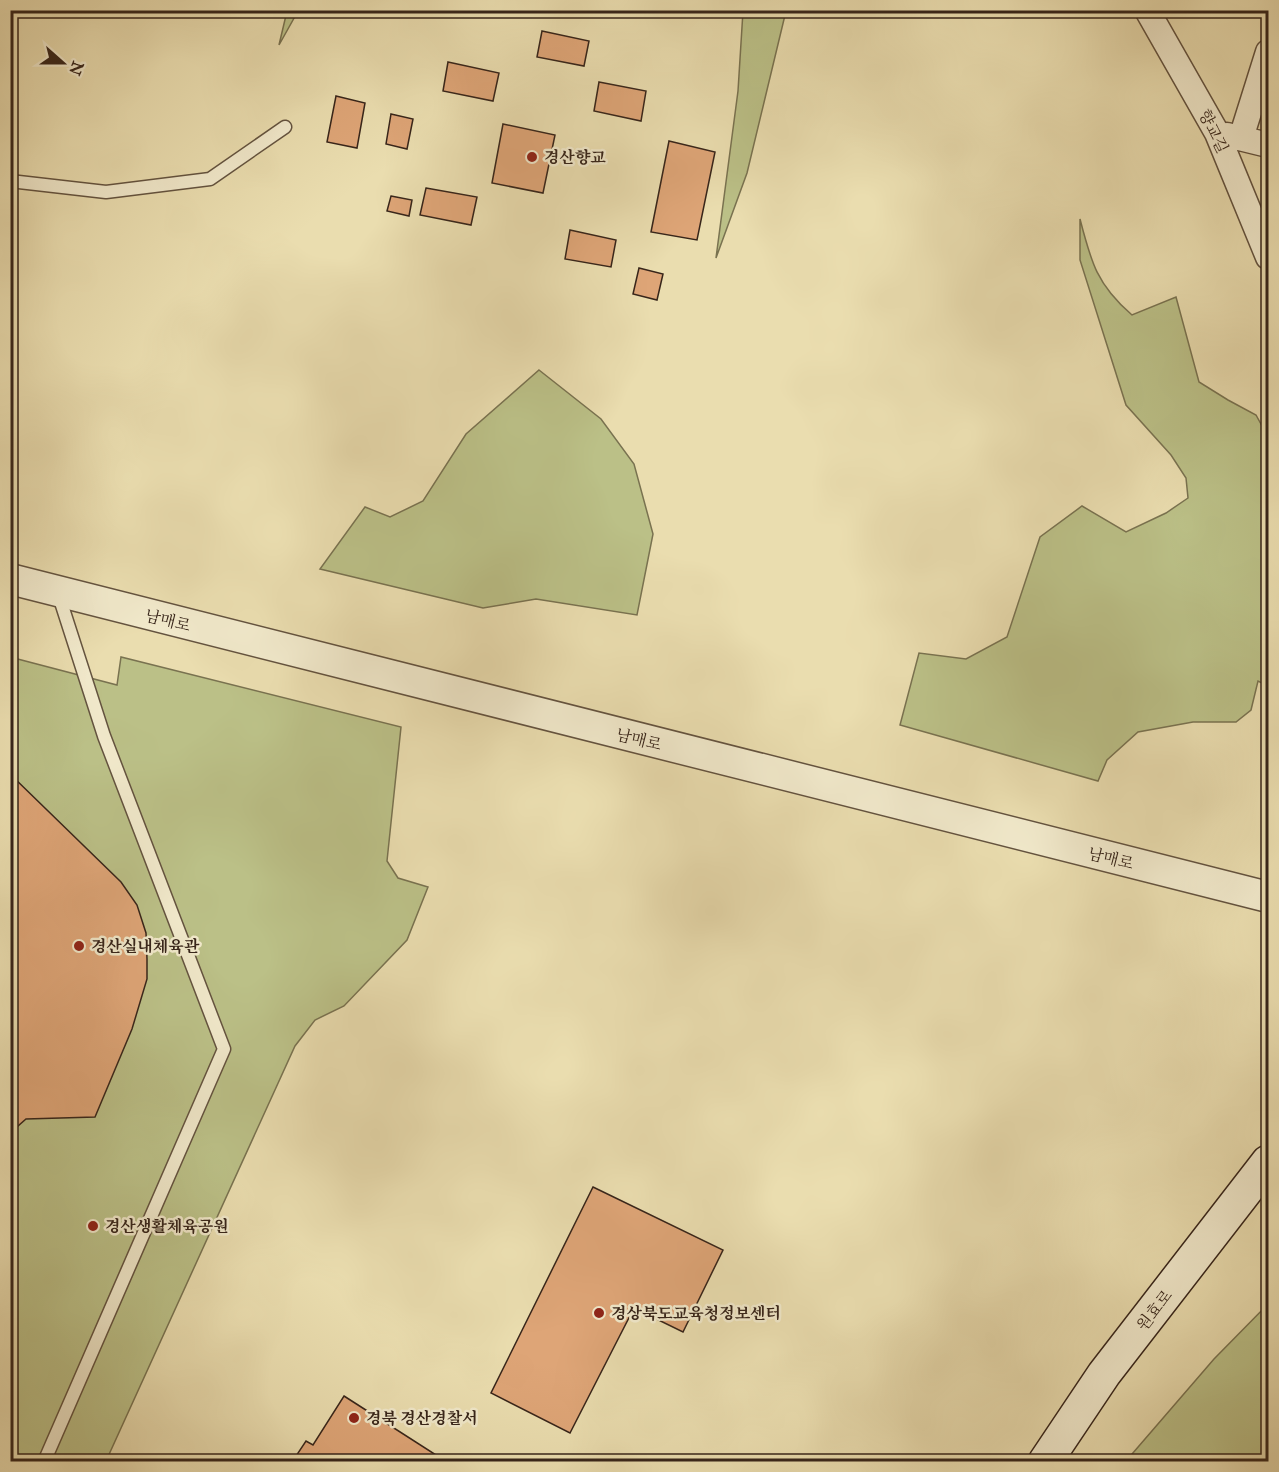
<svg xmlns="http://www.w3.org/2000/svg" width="1279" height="1472" font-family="'IM FELL Great Primer','Noto Serif KR',serif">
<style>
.green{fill:#bbc087;stroke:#797250;stroke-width:1.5}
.building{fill:#dea577;stroke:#37251a;stroke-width:1.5}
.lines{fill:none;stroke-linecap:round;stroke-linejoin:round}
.service-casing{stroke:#64533f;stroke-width:15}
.minor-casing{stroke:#64533f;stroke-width:27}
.tertiary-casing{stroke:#64533f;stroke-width:33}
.secondary-casing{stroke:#37251a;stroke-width:36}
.service{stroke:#f1e9cb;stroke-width:12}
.minor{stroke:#f1e9cb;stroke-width:24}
.tertiary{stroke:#f1e9cb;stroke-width:30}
.secondary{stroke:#f1e9cb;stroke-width:33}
.poi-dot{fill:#8f2418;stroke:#f1e9cb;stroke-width:2}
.labels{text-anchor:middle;stroke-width:5;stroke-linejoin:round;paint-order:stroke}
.street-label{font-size:16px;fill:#37251a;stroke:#f1e9cb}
.poi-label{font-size:16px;font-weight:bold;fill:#37251a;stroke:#f1e9cb;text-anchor:start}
</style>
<rect width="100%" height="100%" fill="#eaddaf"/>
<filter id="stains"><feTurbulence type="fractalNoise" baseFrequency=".00333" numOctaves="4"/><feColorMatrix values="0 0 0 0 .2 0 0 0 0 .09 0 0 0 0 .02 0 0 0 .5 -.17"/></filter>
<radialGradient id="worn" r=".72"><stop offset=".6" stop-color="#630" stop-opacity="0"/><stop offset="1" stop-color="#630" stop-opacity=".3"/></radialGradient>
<!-- green -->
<path class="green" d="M287,11H298L279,45Z
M743,11H786L747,173L716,258L738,91Z
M1080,219C1091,262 1097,285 1132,315L1176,297L1199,382L1228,400L1256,415L1268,437V686L1258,681L1251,710L1236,722H1193L1138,732L1107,760L1098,781L900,725L919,653L966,659L1007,637L1040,537L1082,506L1126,532L1166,513L1188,498L1186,478L1171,455L1126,405L1080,260Z
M539,370L601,419L634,464L653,534L637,615L536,599L483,608L320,569L365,507L390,517L423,501L466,434Z
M10,657L117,685L121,657L401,727L387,861L398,878L428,887L407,940L344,1006L315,1020L295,1046L106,1461H11Z
M1268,1304V1461H1126L1214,1359Z"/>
<!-- building -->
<path class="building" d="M542,31L589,41L584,66L537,57Z
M448,62L499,73L493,101L443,91Z
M599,82L646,91L641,121L594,111Z
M336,96L365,103L357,148L327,142Z
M391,114L413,119L407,149L386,144Z
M503,124L555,135L543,193L492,183Z
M669,141L715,152L697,240L651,232Z
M426,188L477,197L471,225L420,215Z
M391,196L412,200L409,216L387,211Z
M570,230L616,240L611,267L565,259Z
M639,268L663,274L657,300L633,294Z
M10,774L121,882L137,905L146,933L147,959V979L132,1029L95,1117L26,1119L10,1133Z
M593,1187L723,1250L683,1332L634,1308L570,1433L491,1393Z
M344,1396L447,1462H303L296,1456L306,1441L313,1445Z"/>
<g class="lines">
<defs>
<path id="service" d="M10,181L106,192L210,179L285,127
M44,1462L224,1049L104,736L58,593"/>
<path id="minor" d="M1147,10L1217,133L1268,257
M1227,135L1268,145
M1241,138L1268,52"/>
<path id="tertiary" d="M10,579L1268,897"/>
<path id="secondary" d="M1045,1462L1104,1374L1268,1162"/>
</defs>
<!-- service casing -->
<use href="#service" class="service-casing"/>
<!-- minor casing -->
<use href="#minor" class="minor-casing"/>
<!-- tertiary casing -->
<use href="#tertiary" class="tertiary-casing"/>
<!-- secondary casing -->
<use href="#secondary" class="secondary-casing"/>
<!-- service -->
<use href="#service" class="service"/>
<!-- minor -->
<use href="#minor" class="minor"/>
<!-- tertiary -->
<use href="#tertiary" class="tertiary"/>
<!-- secondary -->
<use href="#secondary" class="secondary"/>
</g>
<!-- markers -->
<g class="poi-dot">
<circle cx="532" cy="157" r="6"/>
<circle cx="79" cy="946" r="6"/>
<circle cx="93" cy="1226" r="6"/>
<circle cx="599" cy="1313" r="6"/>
<circle cx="354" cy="1418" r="6"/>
</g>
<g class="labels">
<!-- street labels -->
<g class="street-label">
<text transform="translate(1214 131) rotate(64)" y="6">향교길</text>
<text transform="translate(168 620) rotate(14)" y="6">남매로</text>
<text transform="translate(639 739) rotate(14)" y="6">남매로</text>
<text transform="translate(1111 858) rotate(14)" y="6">남매로</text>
<text transform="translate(1154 1310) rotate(-52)" y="6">원효로</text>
</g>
<!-- poi labels -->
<g class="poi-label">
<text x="544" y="163">경산향교</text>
<text x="91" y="952">경산실내체육관</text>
<text x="105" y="1232">경산생활체육공원</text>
<text x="611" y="1319">경상북도교육청정보센터</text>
<text x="366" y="1424">경북 경산경찰서</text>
</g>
</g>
<!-- margin -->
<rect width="1279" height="1472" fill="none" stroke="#eaddaf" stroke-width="36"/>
<rect x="12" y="12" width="1255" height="1448" fill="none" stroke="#37251a" stroke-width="3"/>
<rect x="18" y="18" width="1243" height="1436" fill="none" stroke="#37251a" stroke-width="1.5"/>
<!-- north arrow -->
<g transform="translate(63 63) rotate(111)" stroke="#f1e9cb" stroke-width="4.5" paint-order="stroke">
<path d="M0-4.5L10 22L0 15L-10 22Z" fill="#37251a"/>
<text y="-9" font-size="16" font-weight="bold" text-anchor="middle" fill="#37251a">N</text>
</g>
<rect width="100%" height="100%" filter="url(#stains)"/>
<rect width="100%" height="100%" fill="url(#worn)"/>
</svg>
